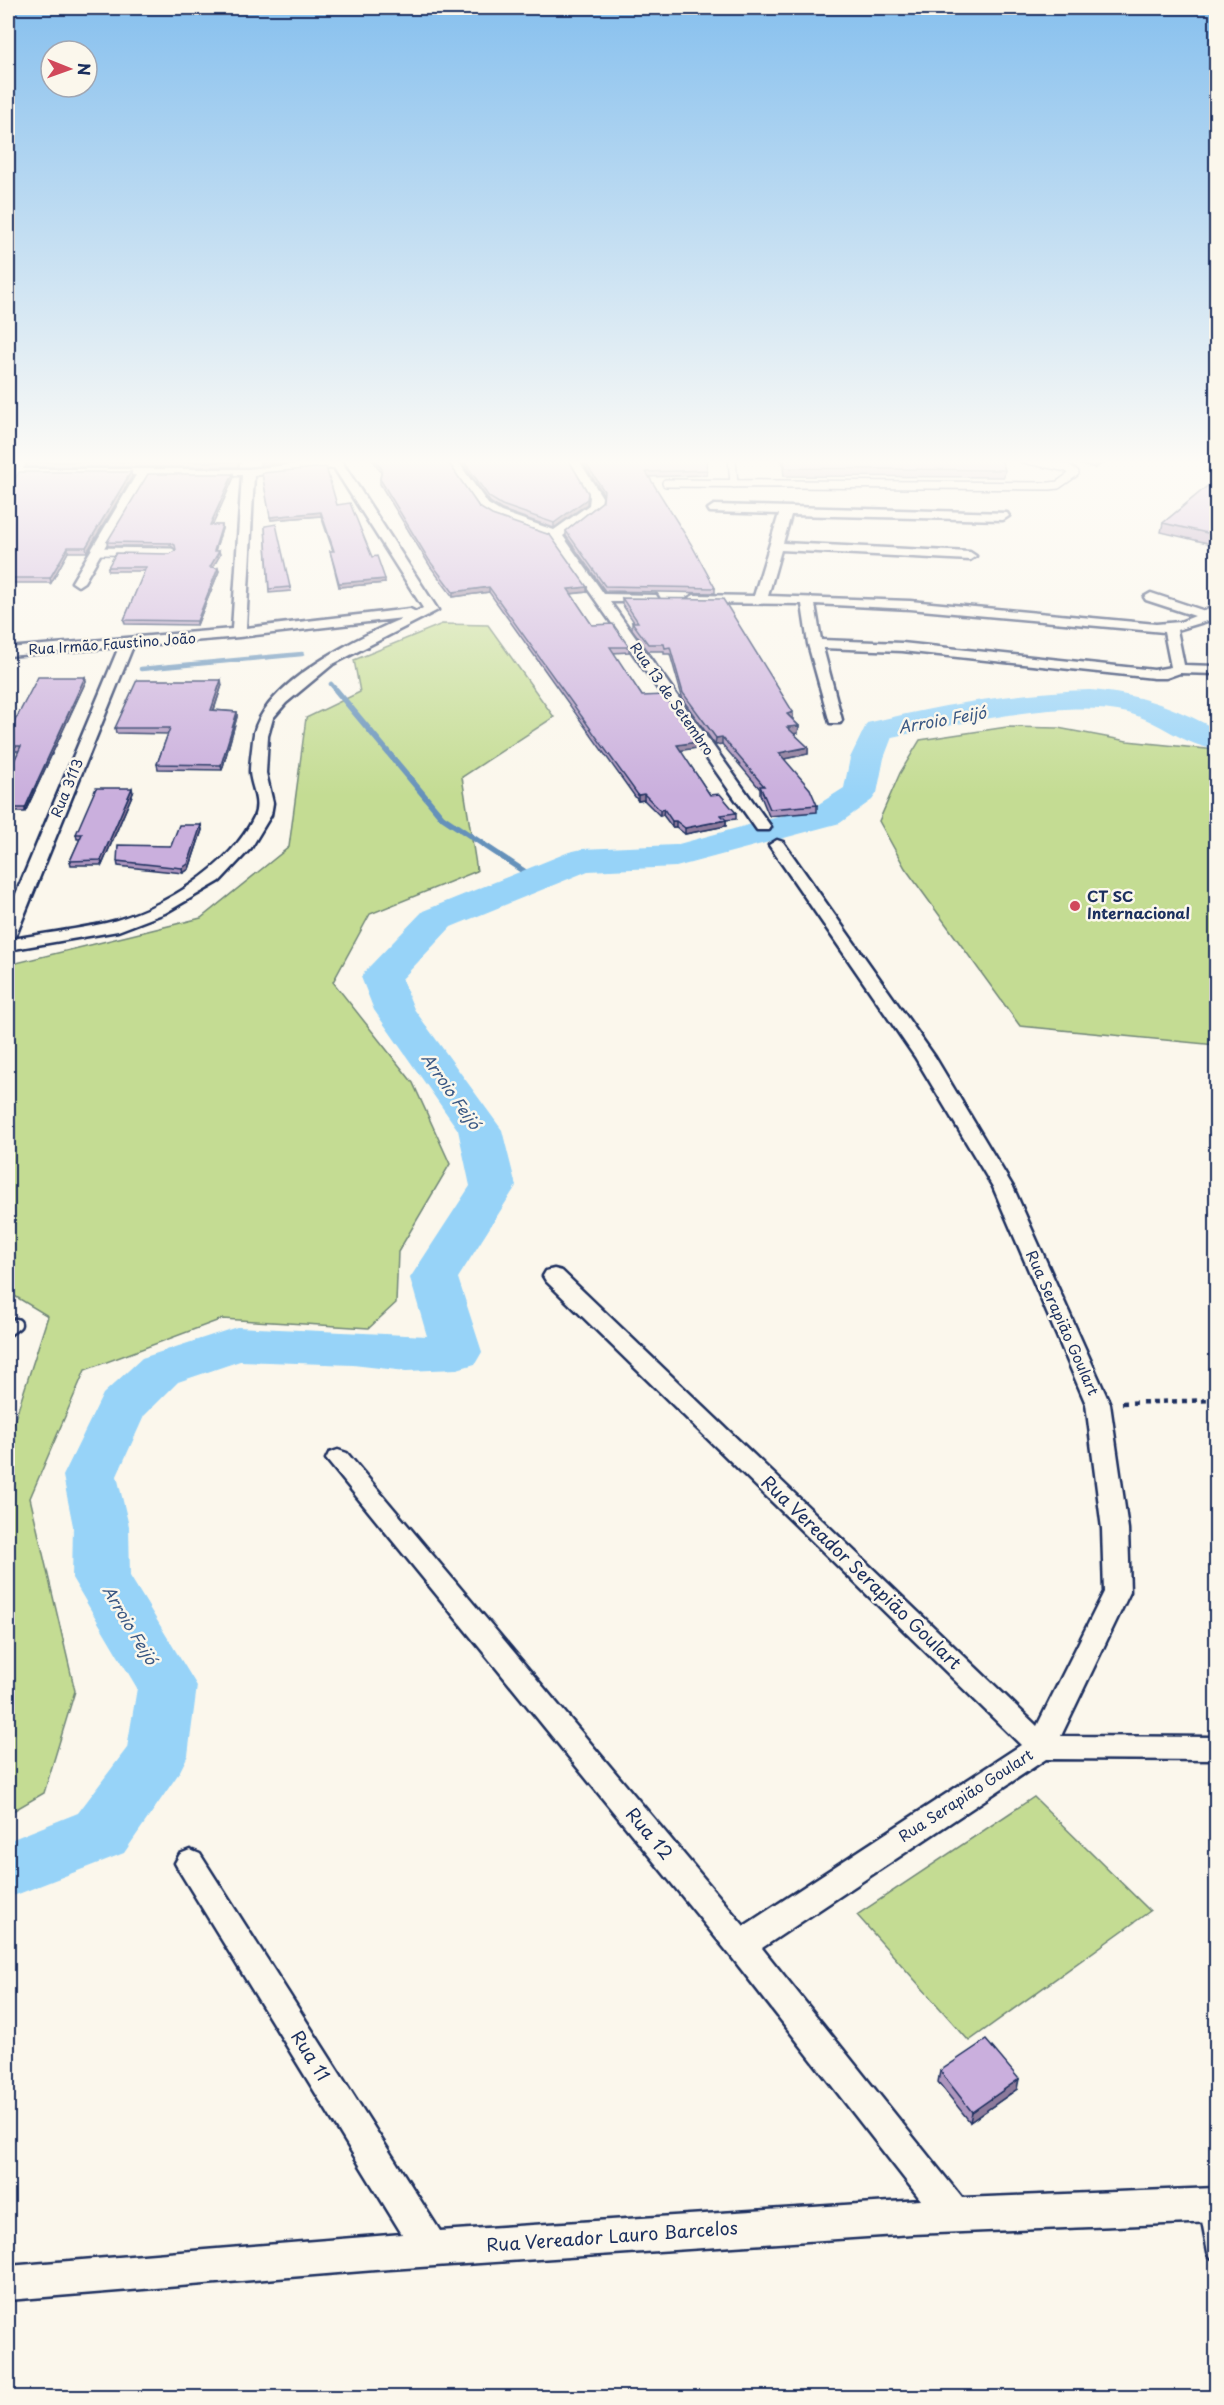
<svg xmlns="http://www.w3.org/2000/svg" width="1224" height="2405" font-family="'Playpen Sans',sans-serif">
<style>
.green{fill:#c4dc93;stroke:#708678;stroke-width:1.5}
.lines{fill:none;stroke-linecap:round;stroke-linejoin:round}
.stream-far1{stroke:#6591ba;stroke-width:4.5}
.stream{stroke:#6591ba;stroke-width:6}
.river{fill:#97d3f8;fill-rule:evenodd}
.lane-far2-casing{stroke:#1b2f5e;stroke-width:10}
.lane-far1-casing{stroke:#1b2f5e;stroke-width:15}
.lane-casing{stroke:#1b2f5e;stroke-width:21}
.street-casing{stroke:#1b2f5e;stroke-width:5}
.secondary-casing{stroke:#1b2f5e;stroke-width:4}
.path{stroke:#1b2f5e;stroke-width:4.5;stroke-dasharray:5 5;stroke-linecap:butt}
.lane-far2{stroke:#fbf7ec;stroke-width:7}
.lane-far1{stroke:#fbf7ec;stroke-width:10}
.lane{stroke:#fbf7ec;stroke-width:16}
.street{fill:#fbf7ec;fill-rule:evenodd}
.secondary{fill:#fbf7ec;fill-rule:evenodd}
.wall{fill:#ae96be;stroke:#1b2f5e;stroke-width:1.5}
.shaded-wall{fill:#8d7a9b;stroke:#1b2f5e;stroke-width:1.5}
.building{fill:#caafdd;stroke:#1b2f5e;stroke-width:1.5}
.poi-dot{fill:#d1495b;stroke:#fbf7ec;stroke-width:2}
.labels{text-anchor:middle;stroke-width:5;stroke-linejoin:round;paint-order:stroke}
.far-street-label{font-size:14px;fill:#1b2f5e;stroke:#fbf7ec}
.poi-label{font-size:15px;font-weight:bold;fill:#1b2f5e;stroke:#fbf7ec;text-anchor:start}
.street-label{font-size:15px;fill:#1b2f5e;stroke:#fbf7ec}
.water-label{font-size:16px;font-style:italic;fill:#3a5884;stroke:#fbf7ec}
.near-street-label{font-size:18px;fill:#1b2f5e;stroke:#fbf7ec}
</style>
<rect width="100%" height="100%" fill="#fbf7ec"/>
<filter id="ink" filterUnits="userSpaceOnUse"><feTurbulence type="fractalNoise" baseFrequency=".0167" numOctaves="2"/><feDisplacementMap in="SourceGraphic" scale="12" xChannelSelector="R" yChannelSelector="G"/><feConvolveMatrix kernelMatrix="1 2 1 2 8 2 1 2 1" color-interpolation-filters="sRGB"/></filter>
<g filter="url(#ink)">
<!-- green -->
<path class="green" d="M442,624L488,625L554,717L462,777L477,871L370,914L333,982L413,1083L450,1164L398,1252L396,1303L369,1328L222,1319L85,1370L30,1498L75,1691L44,1793L8,1814V1441L48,1316L8,1292V965L201,918L289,847L306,718L360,692L354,660Z
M1007,727L1058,728L1127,741L1216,750V1045L1020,1026L905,868L879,821L900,773L920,740Z
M1034,1797L1150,1911L969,2041L857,1915Z"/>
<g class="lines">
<!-- stream-far1 -->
<path class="stream-far1" d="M141,669L302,654
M331,684L337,691"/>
<!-- stream -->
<path class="stream" d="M336,690L442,817L534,878"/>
<!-- river -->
<path class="river" d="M1090,690C1140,694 1173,707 1216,729V749C1185,746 1159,721 1128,713C1063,698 958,725 892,737L884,758L877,793L872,800L840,823L676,867L588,871L451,927L402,979L414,1009L502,1130L516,1186L458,1278L482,1352L475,1364L457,1369L406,1371L353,1365L240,1361L178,1382L144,1416L117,1476L129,1526L130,1576L197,1686L188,1755L179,1773L124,1853L8,1898V1841L78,1813L127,1748L137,1688L72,1578L73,1526L63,1476L103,1394L142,1358L237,1327L427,1336L410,1278L470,1186L458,1130L374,1010L361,977L367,969L423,911L569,852L582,849L675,845L814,807L844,788L850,758L867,723C940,705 1016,692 1090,690Z"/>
<defs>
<path id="lane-far2" d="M732,459L734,484
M666,483L1050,486L1058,485L1075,473L1067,468L1023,459
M96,551L171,552"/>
<path id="lane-far1" d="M8,1330L16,1324"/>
<path id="lane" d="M1208,2210L1216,2251"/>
<path id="street" d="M329,459H340L342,462L438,610L333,664L286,703L273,718L268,736L266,773L273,803L271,815L251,848L220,881L165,913L118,931L8,950V940C40,934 74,930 106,923C160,910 230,868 254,817C261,801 251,787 250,772C250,762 252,751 253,740C258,685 357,638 403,618L239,637L133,646L17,933L14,937L8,938V913L119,647L8,656V648L232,629L242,475H147L84,582L78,586L72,582L136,475H8V469H248L330,461ZM334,468L423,608L416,612L410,609L246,628L254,475Z
M445,459H456L488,504L501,512L554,530L589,505L590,497L567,459H578L602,497L601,506L563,536L604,594L656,595L658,598L651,602H610L769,824L771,827L769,830H757L552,538L493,518L480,510Z
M714,505L1007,513L1009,516L1003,520L791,515L783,543L970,552L976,556L970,560L781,550L768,596L910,601L1156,624L1180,622L1195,616L1146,600L1144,597L1151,593L1205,611L1216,605V621H1207L1177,630L1184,665L1216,666V674L1180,673L1166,678H1154L902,651L823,648L842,720L840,723H830L808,644L802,604L694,603L687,599L694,595L754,596L779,514L710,512L708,509ZM815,604L910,609L1164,632L1171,667L1154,670L902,643L821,640Z
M777,840L783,842L935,1057L1013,1187L1110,1404L1128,1529L1130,1592L1061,1736L1216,1737V1760L1046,1759L762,1948L962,2198L1216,2188V2222L912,2234L375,2270L8,2300V2266L402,2234L180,1872L175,1863L180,1854L190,1850L200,1854L440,2231L921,2200L730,1955L326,1459L329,1453L338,1450L347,1453L744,1926L1021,1745L546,1281L543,1276L546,1271L554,1269L562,1271L1037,1726L1104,1592L1102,1529L1086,1404L993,1187L915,1057L769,845Z"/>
<path id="secondary" d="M13,459H29L14,483L8,484V467Z"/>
</defs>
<!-- lane-far2 casing -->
<use href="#lane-far2" class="lane-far2-casing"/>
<!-- lane-far1 casing -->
<use href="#lane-far1" class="lane-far1-casing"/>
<!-- lane casing -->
<use href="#lane" class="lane-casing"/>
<!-- street casing -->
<use href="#street" class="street-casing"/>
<!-- secondary casing -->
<use href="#secondary" class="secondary-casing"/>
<!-- path -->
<path class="path" d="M1122,1403L1216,1400"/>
<!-- lane-far2 -->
<use href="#lane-far2" class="lane-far2"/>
<!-- lane-far1 -->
<use href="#lane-far1" class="lane-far1"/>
<!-- lane -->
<use href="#lane" class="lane"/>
<!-- street -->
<use href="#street" class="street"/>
<!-- secondary -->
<use href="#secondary" class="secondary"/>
</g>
<!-- wall -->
<path class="wall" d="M27,459H242L238,467H27L26,462Z
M372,459H446L479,507L587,587V592L571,594L592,625L629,647V652L613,653L642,696L697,748L680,750L710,795L736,813V819L726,820V826L685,834L676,827H672L663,815L660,816L644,800L638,801L489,592L453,597L430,566L380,484V479L381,472Z
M459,459H568L588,493L587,504L554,528L502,510L490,502Z
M580,459H706L707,475L648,477L715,588V593L605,591L566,536V531L603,501L604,495Z
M782,459H1001L1005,470L1004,477L784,476Z
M1053,459H1108L1095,468Z
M262,473L337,505L372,557L385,583L339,587L330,551H333L321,516L271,520Z
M132,477L87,552H68L51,583H8V481Z
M234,477L212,525H222V529L215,551H219L220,555L213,567L219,571L197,625L125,624L124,620L145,571H108V567L170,554L176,550L175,549L171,546H108L107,542Z
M1216,479V545L1161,532L1163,523Z
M265,526L290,587L291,591L269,593Z
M622,598L793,720L799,726L798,733L794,734L808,747V754L784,759L817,805V812L769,816L760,794V789L722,744L715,745L683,700L670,654H664V651H648L632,629V622H634L622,604Z
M85,677L86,681L25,812H8V774L19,751H8V734Z
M222,685L214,710L237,712V717L222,770L158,769L157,764L168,734L116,733L115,728Z
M133,793L102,865H71L70,861L80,839H77L76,834Z
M201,825L202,830L189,869L183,873L118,866L117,861L171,846Z
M940,2071L1017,2089L970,2122L938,2082Z"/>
<!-- shaded-wall -->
<path class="shaded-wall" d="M239,459H242L238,467V462Z
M275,459H324L260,466V461Z
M1096,459H1108L1095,468Z
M131,472L132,477L87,552L86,547Z
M233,474L234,477L211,529L210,525Z
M588,493L587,504L554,528V523Z
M321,512V516L271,520L270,517Z
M222,525V529L214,554V551Z
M68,547V552L51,583L50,578Z
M219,551L220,555L211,571L210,567Z
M218,568L219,571L197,625V621Z
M385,579V583L339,587V583Z
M489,587V592L453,597V592Z
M587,587V592L568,594V589Z
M85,677L86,681L25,812V808Z
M221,680L222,685L212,715L211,710Z
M237,712V717L222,770L221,765Z
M793,712V720L787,714Z
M799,726L798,733L787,735V727Z
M722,737V744L715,745L716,738Z
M697,742V748L677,751V745Z
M808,747V754L779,760V753Z
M132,788L133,793L102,865L101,860Z
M644,794V800L638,801V795Z
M664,809L663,815L660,816V810Z
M726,820V826L685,834V828Z
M672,821H676V827H672Z
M201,825L202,830L189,869L183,873L182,868Z
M1019,2079L1017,2089L970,2122L972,2112Z"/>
<!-- building -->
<path class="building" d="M27,459H239L238,462H26Z
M375,459H446L479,507L492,515L550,535L587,587L568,589L592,625L613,624L629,647H610L642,696L664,695L697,742L677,745L710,795L720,794L736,813L721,815L726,820L685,828L676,821H672L664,809L660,810L644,794L638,795L489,587L453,592L429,560L380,479L382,469Z
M462,459H568L588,493L587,499L554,523L502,505L489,497Z
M583,459H706L707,470L646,472L691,544L715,588L605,586L566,531L603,501L604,491Z
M784,459H1001L1005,470L785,468Z
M326,467L337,505L350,503L372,557L377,556L385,579L339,583L330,551H334L321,512L270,517L262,473Z
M19,472H131L86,547H68L50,578H8V481L15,479Z
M148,474H233L210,525H222L214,551H219L210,567L218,568L197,621L124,620L146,567H108L116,553L170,554L176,550L175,545L171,543L107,542Z
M1216,479V535L1163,523Z
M276,524L290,587L269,589L265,526Z
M622,598L723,599L793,712L787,714L799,726L787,727L808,747L779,753L810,789L817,805L770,809L760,786H764L722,737L716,738L683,693L670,647L665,648L664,644H648L632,622H638Z
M38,677H85L25,808H8V774L21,746H8V734Z
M137,680H221L211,710L237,712L221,765L157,764L170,728H115Z
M96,788H132L101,860L70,861L82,834H76Z
M179,825H201L188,864L182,868L117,861L118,845L171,846Z
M986,2040L1019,2079L972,2112L940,2071Z"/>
</g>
<!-- sky -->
<linearGradient id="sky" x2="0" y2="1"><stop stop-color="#87c0ee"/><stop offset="0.58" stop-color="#fdfbf6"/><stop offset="1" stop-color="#fdfbf6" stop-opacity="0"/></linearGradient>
<rect width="1224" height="796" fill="url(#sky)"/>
<!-- markers -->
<circle class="poi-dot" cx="1075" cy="906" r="6"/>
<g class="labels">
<!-- far-street labels -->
<g class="far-street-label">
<text transform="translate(112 644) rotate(-4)" y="5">Rua Irmão Faustino João</text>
<text transform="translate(672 699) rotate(55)" y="5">Rua 13 de Setembro</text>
<text transform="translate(67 788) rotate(-68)" y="5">Rua 3113</text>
</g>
<!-- poi labels -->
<g class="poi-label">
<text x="1087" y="902">CT SC<tspan x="1087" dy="17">Internacional</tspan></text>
</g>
<!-- street labels -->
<g class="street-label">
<text transform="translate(1062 1323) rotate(66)" y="5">Rua Serapião Goulart</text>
<text transform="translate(966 1796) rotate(-33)" y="5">Rua Serapião Goulart</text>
</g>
<!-- water labels -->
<g class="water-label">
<text transform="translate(942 720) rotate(-10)" y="6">Arroio Feijó</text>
<text transform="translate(451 1091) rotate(55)" y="6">Arroio Feijó</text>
<text transform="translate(130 1625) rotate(59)" y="6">Arroio Feijó</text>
</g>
<!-- near-street labels -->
<g class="near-street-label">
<text transform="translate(861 1573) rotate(44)" y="6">Rua Vereador Serapião Goulart</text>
<text transform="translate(649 1834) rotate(50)" y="6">Rua 12</text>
<text transform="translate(310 2056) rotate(58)" y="6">Rua 11</text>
<text transform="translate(612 2237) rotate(-4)" y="6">Rua Vereador Lauro Barcelos</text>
</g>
</g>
<!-- margin -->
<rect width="1224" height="2405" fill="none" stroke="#fbf7ec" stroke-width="30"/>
<rect x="15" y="15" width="1194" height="2375" fill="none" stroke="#1b2f5e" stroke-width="2" filter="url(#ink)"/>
<!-- north arrow -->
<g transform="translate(69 69) rotate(91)"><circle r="28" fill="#fbf7ec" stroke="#a1a7b3" stroke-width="1.5"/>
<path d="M0-4.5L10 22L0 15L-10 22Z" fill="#d1495b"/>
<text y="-9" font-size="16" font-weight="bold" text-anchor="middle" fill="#1b2f5e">N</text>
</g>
</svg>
